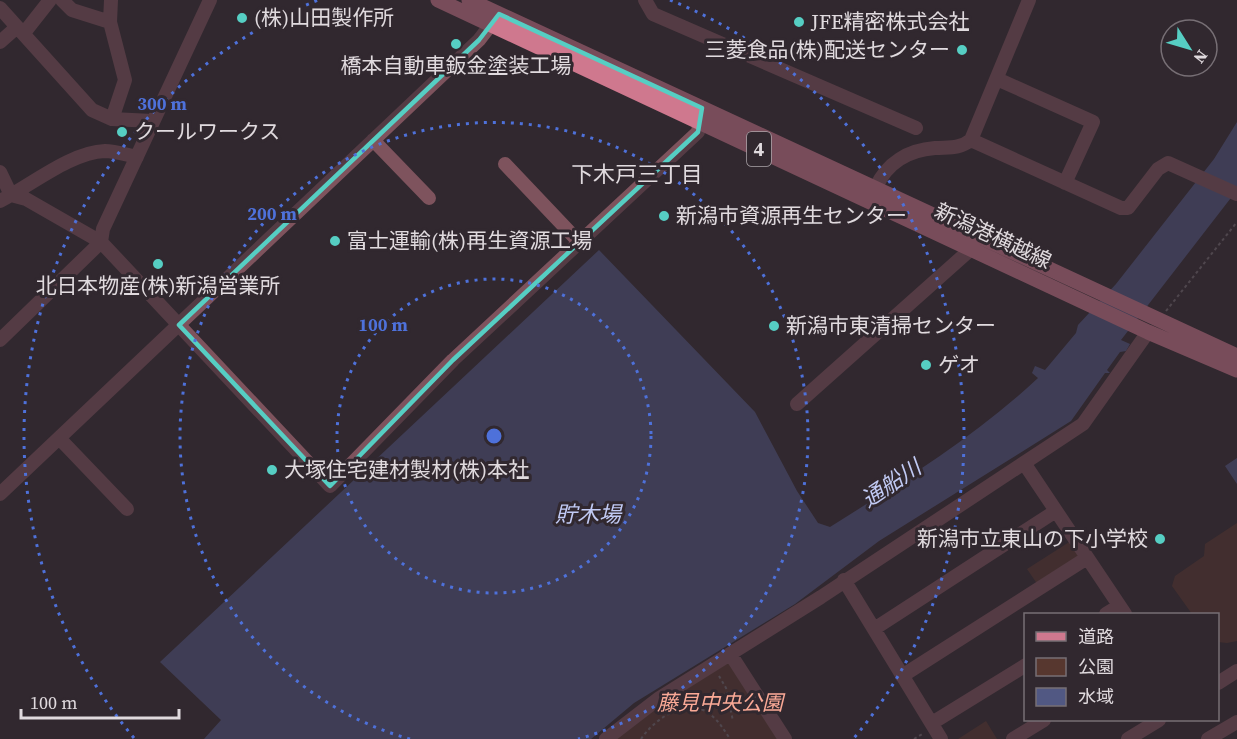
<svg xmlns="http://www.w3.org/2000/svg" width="1237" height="739" font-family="'Source Serif 4','Noto Sans JP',serif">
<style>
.green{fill:#57372f}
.water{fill:#515883}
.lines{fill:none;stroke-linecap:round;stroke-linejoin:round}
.path{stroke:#746c72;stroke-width:2;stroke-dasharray:3 3;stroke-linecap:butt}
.minor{stroke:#7e535d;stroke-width:14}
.major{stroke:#cf788e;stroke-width:15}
.marked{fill:none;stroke:#56cec3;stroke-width:4.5;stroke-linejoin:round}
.ring{fill:none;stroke:#4e71da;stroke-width:3;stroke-dasharray:3 6}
.poi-dot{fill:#56cec3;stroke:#31282f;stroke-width:2}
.labels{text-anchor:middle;stroke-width:6;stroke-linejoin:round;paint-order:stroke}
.shield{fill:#31282f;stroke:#aca5aa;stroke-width:1.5}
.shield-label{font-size:20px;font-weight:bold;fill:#e0dade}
.poi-label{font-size:21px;fill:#e0dade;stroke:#31282f;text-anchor:start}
.street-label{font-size:21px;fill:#e0dade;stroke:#31282f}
.park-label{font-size:21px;font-style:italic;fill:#faa996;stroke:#31282f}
.neighbourhood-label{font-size:22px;fill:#e0dade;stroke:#31282f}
.water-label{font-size:22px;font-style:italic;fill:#c1caf4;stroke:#31282f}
.centre{fill:#4e71da;stroke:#31282f;stroke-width:3}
.ring-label{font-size:18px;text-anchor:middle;font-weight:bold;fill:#4e71da;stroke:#31282f;stroke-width:6;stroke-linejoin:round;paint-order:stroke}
</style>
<rect width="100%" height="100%" fill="#31282f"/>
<!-- green -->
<path class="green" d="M1237,523V641L1227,643L1218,642V614H1192L1172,586L1175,576L1204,556L1205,544Z
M1074,539L1087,558L1040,588L1027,569Z
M731,655L785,739H606Z
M986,721L997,739H958Z"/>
<!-- water -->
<path class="water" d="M1237,122V190L1121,340L1130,344L1126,351L1120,352L1107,370L1110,373H1105L1071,421L879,541L795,604L634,703L591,739H204L221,720L160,662L599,250L755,412L797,491L818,523L830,527C903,481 975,437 1038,378L1032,373L1035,366L1045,370L1076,333L1078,325L1116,284L1214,159Z
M1237,458V484L1225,466Z"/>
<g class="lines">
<!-- path -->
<path class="path" d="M1166,311L1237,222
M719,676L726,688L733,721
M701,710L710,698L727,694
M641,739C653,721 682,699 705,711C717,718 723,728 730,739
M914,739L924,733"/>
<!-- minor -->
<path class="minor" d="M62,0L72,10L110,22
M111,0L110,22L125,80L112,119
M645,0L653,14L916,128
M0,8L92,110L112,119L152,121
M24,33L50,0
M0,42L17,27
M997,79L1093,122L1065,183
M373,140L429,198
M971,140L1121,208H1128L1158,169L1168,163L1237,194
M505,164L578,241
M0,172L11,195
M876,187C887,163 908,150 935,148C950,147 959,149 971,140L1029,0
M11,195L26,199L101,242L330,486L453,360L698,132L701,113
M0,201C30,186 71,152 105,151C115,151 127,155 137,157
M0,340L101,242L103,229L210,0
M797,404L971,249
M59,438L127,509
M1024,463L1125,614
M0,494L479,40L496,18
M844,580L941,739
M1106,614L1119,606
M874,629L1056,511
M731,655L785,739
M902,676L1087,558
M1218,683L1237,671
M932,723L1026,665
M606,739L658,699L821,597L1083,424L1148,332
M1013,739L1044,720
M1128,739L1159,720
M1208,739L1237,722"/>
<!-- major -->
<path class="major" d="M438,0L1148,332L1237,370
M469,0L1237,356"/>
</g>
<!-- marked area -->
<path d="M0 0H1237V739H0ZM499,14L702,108L698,132L453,360L330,486L179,325L479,40Z" fill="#31282f" fill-opacity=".55" fill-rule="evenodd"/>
<path class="marked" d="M499,14L702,108L698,132L453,360L330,486L179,325L479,40Z"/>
<!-- distance rings -->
<g class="ring">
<circle cx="494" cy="436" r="157"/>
<path d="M410 739A314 314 0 1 1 578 739"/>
<path d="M134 738A470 470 0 0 1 318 0M670 0A470 470 0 0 1 854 738"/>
</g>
<!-- markers -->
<g class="poi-dot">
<circle cx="242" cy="18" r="6"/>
<circle cx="799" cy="22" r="6"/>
<circle cx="456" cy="44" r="6"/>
<circle cx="962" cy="50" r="6"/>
<circle cx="122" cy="132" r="6"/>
<circle cx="664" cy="216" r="6"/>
<circle cx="335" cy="241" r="6"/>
<circle cx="158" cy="264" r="6"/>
<circle cx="774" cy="326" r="6"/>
<circle cx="926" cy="365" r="6"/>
<circle cx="272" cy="470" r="6"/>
<circle cx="1160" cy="539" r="6"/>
</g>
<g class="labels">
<!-- shield labels -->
<rect class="shield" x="747" y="132" width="24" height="34" rx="4.5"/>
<g class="shield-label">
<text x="759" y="156">4</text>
</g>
<!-- poi labels -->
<g class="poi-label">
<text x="254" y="25">(株)山田製作所</text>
<text x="811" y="29">JFE精密株式会社</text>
<text x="950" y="57" text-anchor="end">三菱食品(株)配送センター</text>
<text x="456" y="73" text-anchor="middle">橋本自動車鈑金塗装工場</text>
<text x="134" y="139">クールワークス</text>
<text x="676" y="223">新潟市資源再生センター</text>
<text x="347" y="248">富士運輸(株)再生資源工場</text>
<text x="158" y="293" text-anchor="middle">北日本物産(株)新潟営業所</text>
<text x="786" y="333">新潟市東清掃センター</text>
<text x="938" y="372">ゲオ</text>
<text x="284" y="477">大塚住宅建材製材(株)本社</text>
<text x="1148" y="546" text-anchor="end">新潟市立東山の下小学校</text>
</g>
<!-- street labels -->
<g class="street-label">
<text transform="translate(993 236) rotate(25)" y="7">新潟港横越線</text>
</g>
<!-- park labels -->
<g class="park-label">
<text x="720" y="710">藤見中央公園</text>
</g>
<!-- neighbourhood labels -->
<g class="neighbourhood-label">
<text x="637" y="182">下木戸三丁目</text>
</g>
<!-- water labels -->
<g class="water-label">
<text transform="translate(891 483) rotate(-34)" y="8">通船川</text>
<text x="588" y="522">貯木場</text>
</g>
</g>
<circle cx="494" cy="436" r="9" class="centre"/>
<g class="ring-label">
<text x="162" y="110">300 m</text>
<text x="272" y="220">200 m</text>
<text x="383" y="331">100 m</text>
</g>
<!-- legend -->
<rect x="1024" y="613" width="195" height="108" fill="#31282f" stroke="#776f75" stroke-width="1.5"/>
<rect x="1036" y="632" width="30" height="9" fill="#cf788e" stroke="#776f75" stroke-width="1.5"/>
<text x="1078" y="643" font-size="18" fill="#e0dade">道路</text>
<rect x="1036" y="658" width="30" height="18" fill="#57372f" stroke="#776f75" stroke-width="1.5"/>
<text x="1078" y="673" font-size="18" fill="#e0dade">公園</text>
<rect x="1036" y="688" width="30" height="18" fill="#515883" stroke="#776f75" stroke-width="1.5"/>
<text x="1078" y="703" font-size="18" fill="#e0dade">水域</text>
<!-- north arrow -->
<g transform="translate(1189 48) rotate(127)"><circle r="28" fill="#31282f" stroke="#776f75" stroke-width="1.5"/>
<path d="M0-4.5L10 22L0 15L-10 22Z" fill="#56cec3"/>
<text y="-9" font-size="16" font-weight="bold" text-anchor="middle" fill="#e0dade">N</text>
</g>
<!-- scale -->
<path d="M21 709v9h158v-9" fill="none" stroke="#e0dade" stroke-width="3"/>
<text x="30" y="709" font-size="18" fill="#e0dade" stroke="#31282f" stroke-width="4.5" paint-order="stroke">100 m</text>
</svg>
